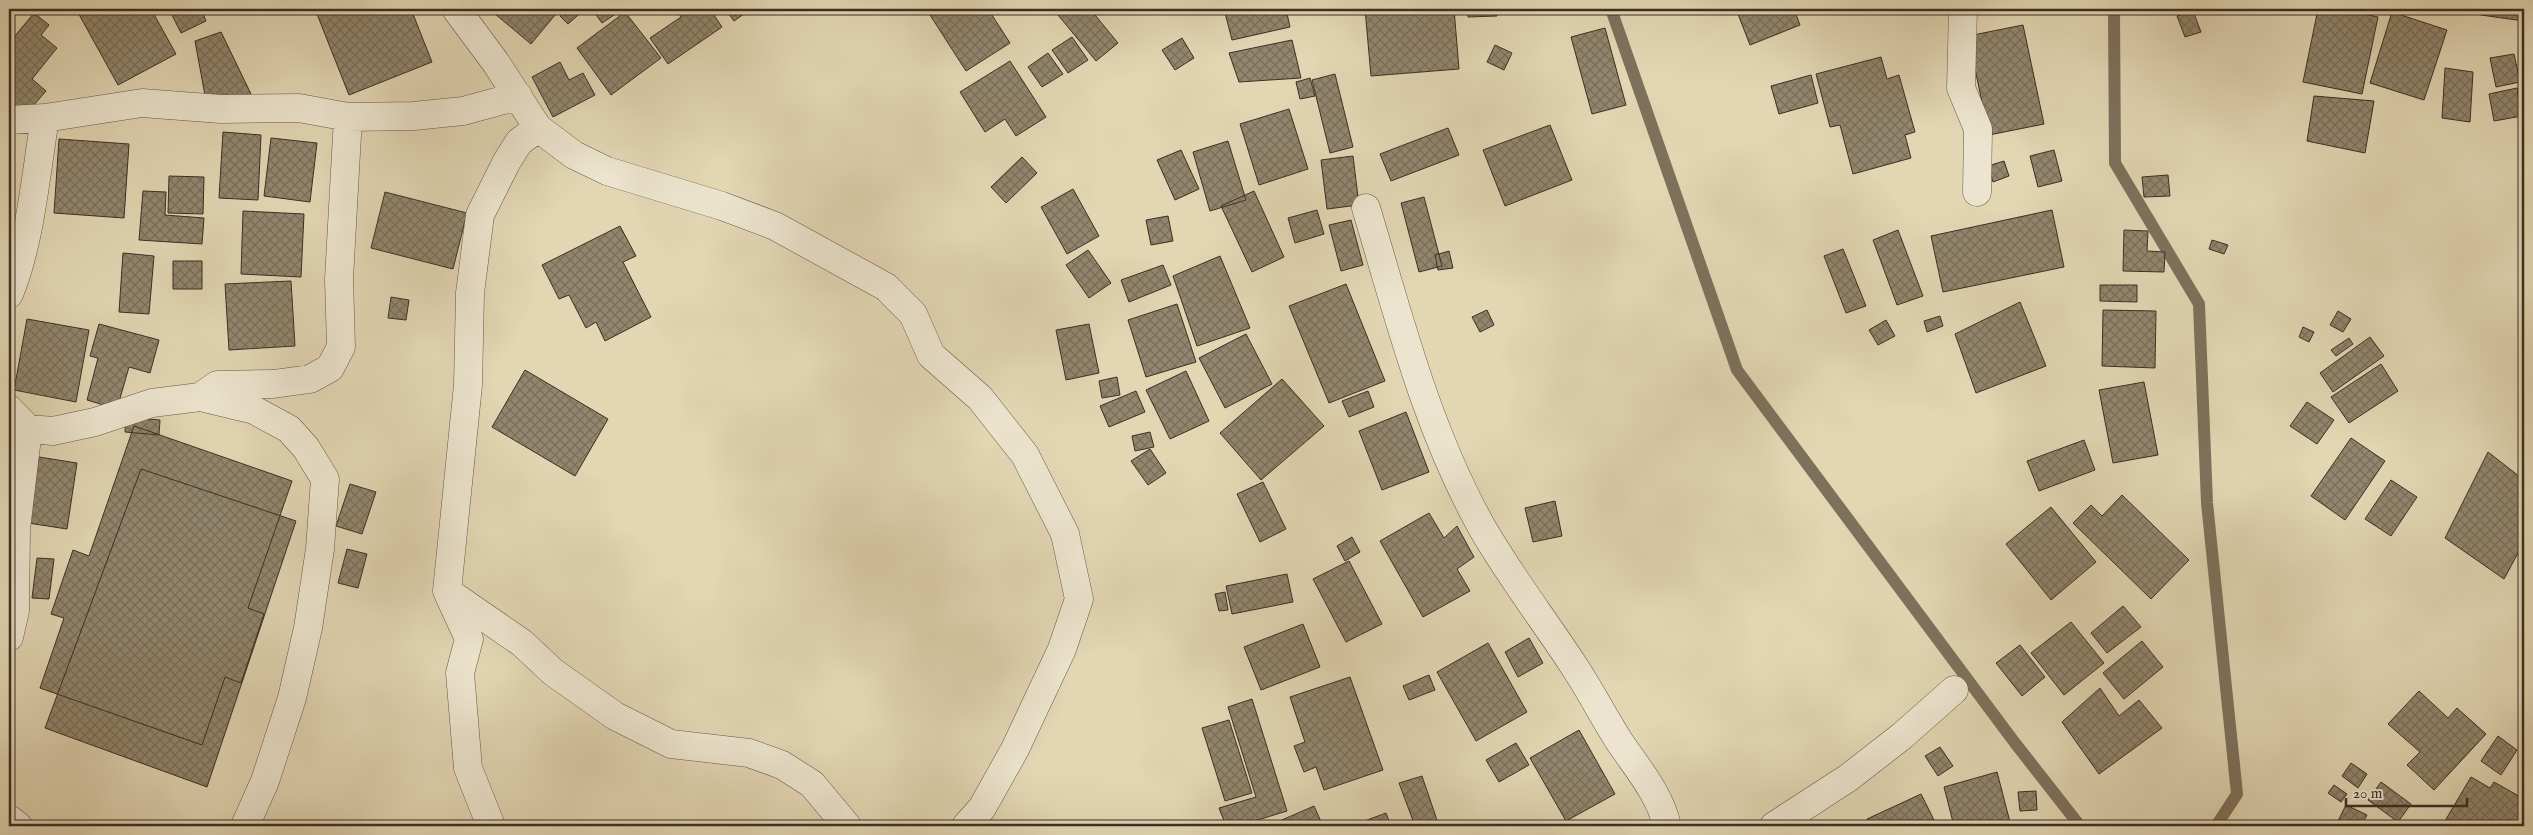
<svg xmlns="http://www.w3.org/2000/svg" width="2533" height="835" font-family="'IM FELL English',serif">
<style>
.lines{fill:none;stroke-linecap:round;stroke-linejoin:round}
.stream{stroke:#7e715c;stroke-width:12}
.building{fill:url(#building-cross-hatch);stroke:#3c2f24}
.street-casing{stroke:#665948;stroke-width:29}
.street{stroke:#ece4ce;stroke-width:28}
</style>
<defs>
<pattern id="building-cross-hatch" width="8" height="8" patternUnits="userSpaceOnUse" patternTransform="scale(1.25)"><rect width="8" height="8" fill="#92866e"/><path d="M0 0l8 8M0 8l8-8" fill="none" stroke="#786e5a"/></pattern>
</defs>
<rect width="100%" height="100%" fill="#e2d6b3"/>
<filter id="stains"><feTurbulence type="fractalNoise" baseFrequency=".004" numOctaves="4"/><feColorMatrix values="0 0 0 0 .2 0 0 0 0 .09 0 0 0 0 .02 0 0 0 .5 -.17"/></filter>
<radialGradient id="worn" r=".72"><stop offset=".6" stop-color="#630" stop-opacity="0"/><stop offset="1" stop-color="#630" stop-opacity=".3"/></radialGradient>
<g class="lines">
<!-- stream -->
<path class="stream" d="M1611,9L1737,370L2015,743L2080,826
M2114,9L2115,163L2199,304L2207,503L2237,794L2216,826"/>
</g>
<!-- building -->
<path class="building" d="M76,9H151L176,54L118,85Z
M169,9H201L206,21L181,33Z
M315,9H411L432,62L349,95Z
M489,9H560L531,44Z
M567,9H585L568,24L560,16Z
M592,9H623L602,23Z
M676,9H710L722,27L668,64L650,38L681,17Z
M725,9H751L734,21Z
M940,9H988L1010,43L966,71L930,15Z
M1065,9H1090L1118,43L1096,61L1058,15Z
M1224,9H1286L1290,27L1232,40Z
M1365,9H1454L1459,69L1371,76Z
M1468,9H1497V16L1468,17Z
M1736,9H1794L1800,25L1750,45Z
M2247,9H2287V12Z
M2318,9H2340L2378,17L2362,94L2303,82Z
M2482,9H2524V21L2481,15Z
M2193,11L2201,32L2185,37L2177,16Z
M625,12L661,58L611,95L577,48Z
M2392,12L2447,30L2424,100L2370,83Z
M34,13L49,25L41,35L57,48L32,79L46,91L26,114L9,100V43Z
M2023,25L2044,124L1989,135L1968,36Z
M1605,28L1626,105L1592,114L1571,37Z
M221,32L251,94L206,101L195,41Z
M1072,37L1088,60L1068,73L1052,50Z
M1182,38L1194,58L1175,70L1162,50Z
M1292,40L1301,78L1239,82L1229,53Z
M1495,45L1512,53L1504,70L1487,62Z
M1048,53L1063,74L1042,87L1028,67Z
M2514,54L2520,82L2496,87L2490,58Z
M1881,57L1887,79L1899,75L1915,132L1905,135L1911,158L1853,174L1840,125L1830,127L1816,74Z
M1010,61L1046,117L1016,136L1005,119L985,132L960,92Z
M560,62L569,80L583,73L595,95L553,117L532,77Z
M2445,68L2473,72L2470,122L2442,118Z
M1335,74L1353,147L1330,153L1312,80Z
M1811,75L1818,103L1779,114L1771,86Z
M1310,78L1315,96L1300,99L1296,82Z
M2517,88L2522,116L2494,121L2489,94Z
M2314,96L2374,101L2365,153L2307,141Z
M1289,109L1308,169L1259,185L1240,124Z
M1550,125L1572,180L1505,206L1483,150Z
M1448,128L1459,155L1391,181L1380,154Z
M223,132L261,135L258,200L219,198Z
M271,138L317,143L310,202L264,196Z
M59,139L129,144L124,218L54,213Z
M1228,141L1246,200L1210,211L1193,152Z
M1181,150L1199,189L1175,200L1157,160Z
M2054,150L2062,181L2038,187L2030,156Z
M1353,156L1359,205L1327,209L1321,160Z
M1022,157L1037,173L1006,203L991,187Z
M2004,161L2009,176L1993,182L1988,166Z
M2168,175L2170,196L2144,197L2142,177Z
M169,176L204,177L203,214L168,213Z
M1073,189L1099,236L1067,254L1041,207Z
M143,191L166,192L165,215L204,218L202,244L139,240Z
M1254,191L1284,257L1252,272L1221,206Z
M385,192L467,213L453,269L371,248Z
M1424,197L1442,266L1419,272L1401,203Z
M1317,210L1324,234L1295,243L1288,218Z
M2052,210L2064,267L1943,292L1931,236Z
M243,211L304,214L301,277L241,274Z
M1168,216L1173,241L1151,245L1146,220Z
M1351,220L1363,265L1341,271L1329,225Z
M620,226L636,256L623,262L651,317L605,341L596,322L586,328L569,295L559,299L542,265Z
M1898,230L1923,296L1897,305L1873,240Z
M2124,230L2148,231L2147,251L2165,252L2164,272L2123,271Z
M2212,240L2228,245L2224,254L2209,249Z
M1843,249L1866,306L1846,313L1824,256Z
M1088,250L1111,283L1089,298L1066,265Z
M1449,251L1453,268L1438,270L1435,255Z
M123,253L154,256L149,314L119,312Z
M1220,256L1250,328L1197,346L1173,276Z
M173,261H202V289H173Z
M1163,265L1171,285L1129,302L1121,280Z
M291,281L295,346L229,350L225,284Z
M1346,284L1385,381L1329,403L1289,306Z
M2100,285H2137V302L2100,301Z
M391,297L409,300L406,320L388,318Z
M2020,302L2046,366L1976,393L1955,334Z
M1177,304L1196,362L1146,377L1128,320Z
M1487,310L1494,325L1480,332L1472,317Z
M2103,310L2156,311L2155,368L2102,366Z
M2338,311L2351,319L2343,332L2330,325Z
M1940,316L1943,326L1927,332L1924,321Z
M27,319L89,330L76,402L14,390Z
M1886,320L1895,336L1878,345L1869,330Z
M99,324L159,340L150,373L129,367L117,409L87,400L98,358L90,356Z
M1089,324L1099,373L1066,380L1056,330Z
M2303,327L2314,332L2309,342L2299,337Z
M1246,334L1272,384L1225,408L1199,358Z
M2370,337L2384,356L2333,392L2320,373Z
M2349,338L2353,344L2336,356L2331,350Z
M2381,364L2398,391L2349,423L2331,397Z
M525,370L608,419L575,476L492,427Z
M1186,371L1209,421L1170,439L1146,390Z
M1117,377L1120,395L1102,398L1099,381Z
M1282,379L1324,426L1261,480L1220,433Z
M2144,382L2158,455L2113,463L2099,390Z
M1136,391L1145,412L1109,427L1100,406Z
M1368,391L1374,407L1349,417L1342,401Z
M2307,402L2334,420L2317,444L2290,426Z
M1406,412L1429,472L1382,490L1359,431Z
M126,417L160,420L159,435L125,432Z
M134,426L292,481L248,608L264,614L241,683L225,677L202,745L40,688L64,618L51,614L73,550L89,556Z
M1150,432L1154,447L1135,451L1132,436Z
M2351,438L2385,461L2345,520L2311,496Z
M2084,440L2095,470L2039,491L2027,461Z
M1150,449L1166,473L1148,485L1131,461Z
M2488,452L2524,480V542L2504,579L2445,538Z
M39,457L77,463L67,529L28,523Z
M141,469L296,521L207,787L45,728Z
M2391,480L2417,497L2391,536L2365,519Z
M1263,482L1286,529L1260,542L1237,494Z
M350,484L376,492L362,534L336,526Z
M2122,495L2189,560L2151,599L2073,523L2091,505L2102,516Z
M1555,501L1562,536L1533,542L1525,508Z
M2051,507L2096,562L2051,600L2006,544Z
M1429,513L1444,538L1457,526L1474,557L1457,569L1470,591L1423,617L1380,541Z
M1352,537L1360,552L1345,561L1337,546Z
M347,549L367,554L358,588L338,583Z
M37,558L54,559L49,599L32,598Z
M1349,561L1382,624L1346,642L1313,579Z
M1287,574L1293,602L1232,614L1226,586Z
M1225,592L1228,610L1219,611L1215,594Z
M2123,606L2141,627L2107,653L2091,633Z
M2071,622L2104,663L2064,695L2031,653Z
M1303,624L1320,667L1261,690L1244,647Z
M1529,638L1543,663L1518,677L1505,652Z
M2142,641L2163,667L2124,699L2103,673Z
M1488,643L1527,712L1476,741L1437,672Z
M2020,645L2045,677L2022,696L1996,663Z
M1429,675L1435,690L1409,700L1403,686Z
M1350,677L1383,770L1324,790L1316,767L1304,772L1294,746L1305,742L1290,697Z
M2100,688L2119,716L2139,700L2162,728L2099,774L2062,722Z
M2419,691L2448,718L2457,708L2486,734L2434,790L2407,765L2420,752L2388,724Z
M1252,699L1287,811L1238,826H1226L1219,808L1256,797L1228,707Z
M1229,720L1252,793L1225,801L1202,728Z
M1579,730L1615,794L1566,821L1530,758Z
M2498,736L2517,750L2501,775L2481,761Z
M1516,743L1529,765L1499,782L1486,760Z
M1940,747L1953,766L1938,776L1925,756Z
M2351,763L2367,774L2358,788L2342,776Z
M1997,772L2010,822L1992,826H1954L1944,787Z
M1422,776L1439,826H1415L1399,783Z
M2471,777L2490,788L2494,782L2524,799V810L2515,826H2442Z
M2381,782L2411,804L2398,822L2368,800Z
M2334,785L2347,794L2341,802L2328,793Z
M2036,791L2037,810L2020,811L2018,792Z
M1921,794L1937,826H1871L1867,819Z
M2346,805L2367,815L2361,826H2349L2338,821Z
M1314,806L1323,826H1268Z
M1386,813L1391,826H1361L1359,823Z"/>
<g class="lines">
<defs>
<path id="street" d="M456,9L496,63L538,128L574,155L607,171L722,206L775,226L886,287L913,314L931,355L980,398L1025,455L1065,534L1079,599L1062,649L1015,749L982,808L966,826
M1963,9L1961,88L1978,129L1977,192
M9,120L45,118L142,103L221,109L299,108L348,117L414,116L463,111L518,96
M1366,208C1399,317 1427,431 1484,531C1511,577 1543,619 1572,663C1589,688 1603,716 1619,741C1637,768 1660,794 1667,826
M9,294C30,244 36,173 45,118
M200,397L217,385L273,384L310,379L330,368L341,347L339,279L348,117
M9,409L28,429L16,529L15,611L9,637
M28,429L53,431L95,422L152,403L200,397L254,410L289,429L306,448L325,479L320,549L308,628L292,698L265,781L245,826
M448,592L522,643L553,672L615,716L671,744L749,753L782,765L812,784L847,826
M9,819L18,826
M491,826L468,768L460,673L469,639L447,591L468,385L470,293L480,215L507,161L519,142L538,128
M1774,826L1848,778L1902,736L1954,690"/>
</defs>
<!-- street casing -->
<use href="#street" class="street-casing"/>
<!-- street -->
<use href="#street" class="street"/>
</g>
<!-- margin -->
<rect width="2533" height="835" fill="none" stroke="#e2d6b3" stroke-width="30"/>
<rect x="10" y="10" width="2513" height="815" fill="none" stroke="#3c2f24" stroke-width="2.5"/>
<rect x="15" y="15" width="2503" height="805" fill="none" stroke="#3c2f24"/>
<!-- scale -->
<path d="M2346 798v8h121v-8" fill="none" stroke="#3c2f24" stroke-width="2.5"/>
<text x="2353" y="798" font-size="15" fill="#3c2f24" stroke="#ece4ce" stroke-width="4" paint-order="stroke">20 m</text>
<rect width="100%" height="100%" filter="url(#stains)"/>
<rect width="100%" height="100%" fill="url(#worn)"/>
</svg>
